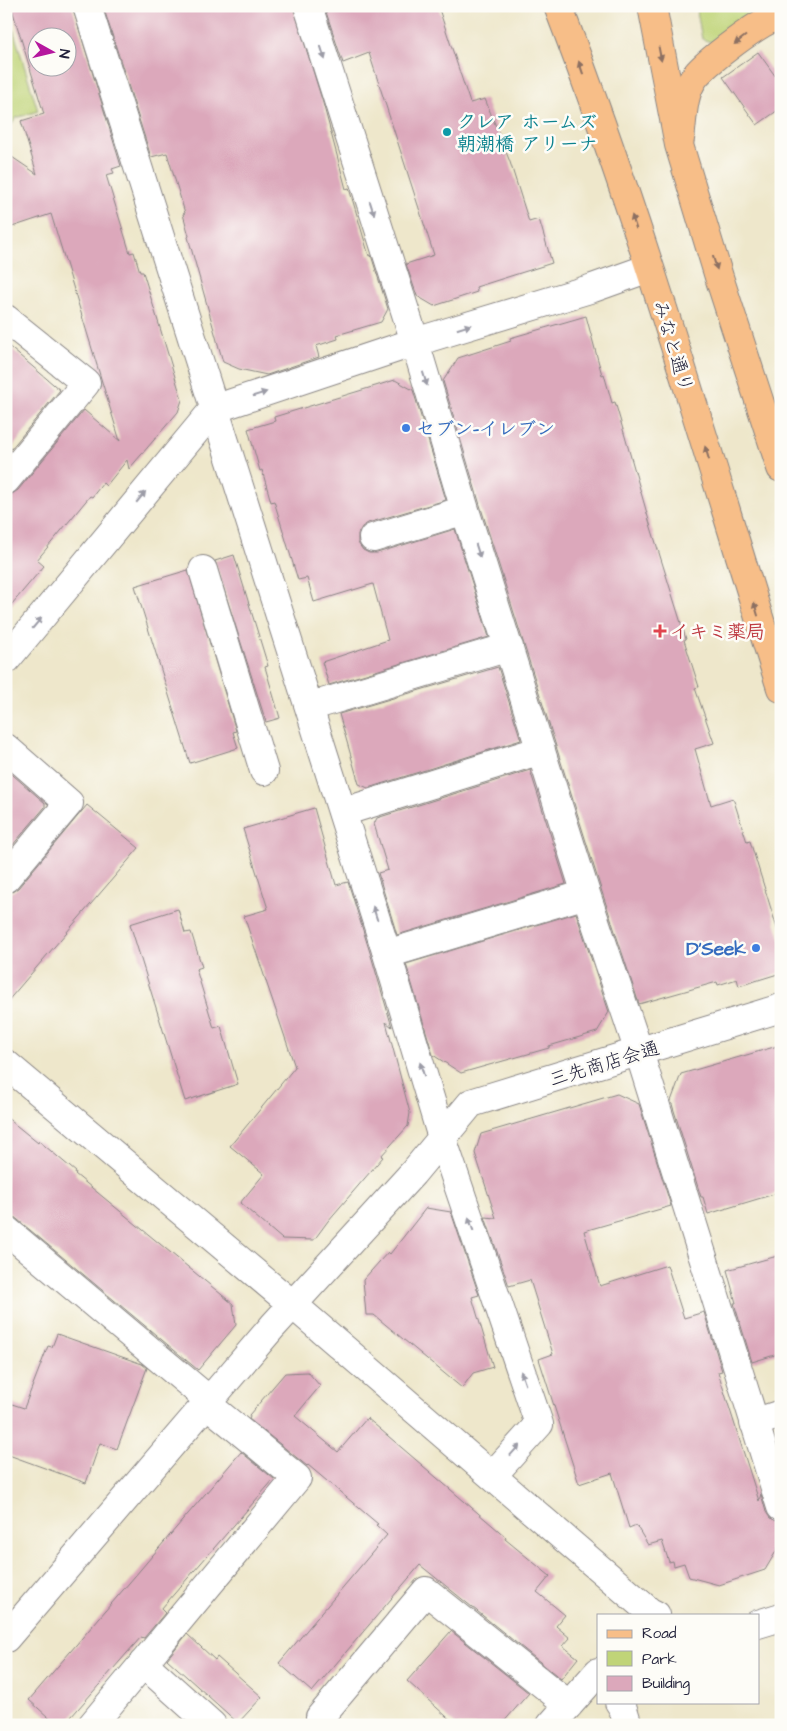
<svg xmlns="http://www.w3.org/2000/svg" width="787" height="1731" font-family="'Architects Daughter','Klee One',sans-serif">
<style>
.green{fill:#c0d478;stroke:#717b5a}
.building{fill:#dca8bb;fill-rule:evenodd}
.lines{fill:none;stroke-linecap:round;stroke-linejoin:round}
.minor-casing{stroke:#888483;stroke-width:30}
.major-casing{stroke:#888483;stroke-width:30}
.highway-casing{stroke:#888483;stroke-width:30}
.minor{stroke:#fff;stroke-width:28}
.major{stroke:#f7be88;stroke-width:28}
.highway{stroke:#f7be88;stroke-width:28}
.oneway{fill:#8c7062}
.oneway2{fill:#9c9ca7}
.culture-dot{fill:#0f9aa8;stroke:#fdfcf7;stroke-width:2}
.shop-dot{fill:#3f7fe0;stroke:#fdfcf7;stroke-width:2}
.health-dot{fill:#e0444e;stroke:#fdfcf7;stroke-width:2}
.labels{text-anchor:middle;stroke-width:5;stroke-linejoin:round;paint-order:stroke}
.culture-label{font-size:19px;font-weight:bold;fill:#0d838f;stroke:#fdfcf7;text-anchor:start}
.street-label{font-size:19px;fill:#22223b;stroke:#fdfcf7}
.shop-label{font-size:19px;font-weight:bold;fill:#366cbe;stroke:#fdfcf7;text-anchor:start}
.health-label{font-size:19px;font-weight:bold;fill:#be3a42;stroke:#fdfcf7;text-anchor:start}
</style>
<rect width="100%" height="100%" fill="#fdfcf7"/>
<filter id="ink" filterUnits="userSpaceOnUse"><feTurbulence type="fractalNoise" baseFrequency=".02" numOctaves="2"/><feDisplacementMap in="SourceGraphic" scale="10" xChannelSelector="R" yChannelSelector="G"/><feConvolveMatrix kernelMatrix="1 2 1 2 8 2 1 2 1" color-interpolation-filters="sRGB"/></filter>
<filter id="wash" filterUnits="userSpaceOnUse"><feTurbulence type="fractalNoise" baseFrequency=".0096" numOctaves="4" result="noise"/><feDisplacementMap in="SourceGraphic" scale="20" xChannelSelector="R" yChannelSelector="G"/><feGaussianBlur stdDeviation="1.12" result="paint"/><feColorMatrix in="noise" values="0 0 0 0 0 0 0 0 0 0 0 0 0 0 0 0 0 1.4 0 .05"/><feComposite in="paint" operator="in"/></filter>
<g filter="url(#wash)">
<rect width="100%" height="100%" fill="#eee7cb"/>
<!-- green -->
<path class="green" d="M696,6H764V10L719,45L702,39Z
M6,14L9,16L38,111L16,118L6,133Z"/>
<g id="blocks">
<!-- building -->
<path class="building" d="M11,6H72L121,166L112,169L114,173L106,175L130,253L134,252L140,272H143L182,400L178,412L129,469L127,460L106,486L103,483L92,497L90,496L37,560L44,566L6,611V495L12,494L18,490L84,410L120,441L51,214L6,229V153L37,174L21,121L44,114ZM38,38H68V68H38Z
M103,6H293L323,103L346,189L349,188L369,256L371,255L388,309L381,322L337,335L338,339L316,346L319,357L267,375L239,369L223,362L188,237L189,236L183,214L185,213L167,153L151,157Z
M324,6H438L470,103L485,99L510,162L529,222L539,219L552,263L476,287L477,292L434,306L417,296L406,264L434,255L369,53L343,63Z
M758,52L781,84V108L757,125L723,77Z
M586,316L602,375L604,374L612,403L615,402L624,433L650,524L686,639L684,640L699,687L695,688L714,743L695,749L711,805L733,798L747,842L750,841L781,941V973L739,986L737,979L718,985L717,982L639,1004L601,889L480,505L443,381L458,358L511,341L510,338Z
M6,344L60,390L6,455Z
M395,380L413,390L446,500L368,523L362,527L358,534V543L363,550L369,553H377L455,529L489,637L329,685L322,662L388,640L373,584L314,602L307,578L298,580L274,501L271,502L262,470L260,471L248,429L275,421L274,417Z
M234,555L268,666L265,667L280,718L266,722L215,561Z
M188,570L236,731L233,732L238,748L190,763L135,586Z
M498,667L521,740L368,788L359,784L339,714Z
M6,769L45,803V807L6,853Z
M530,770L566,884L397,935L378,873L388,870L374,824L377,818Z
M87,805L139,848L6,1003V893L12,892L18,888Z
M314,808L336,885L348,882L372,959L392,1027L386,1022L410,1113L408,1126L381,1156L383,1157L328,1221L314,1240L282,1239L240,1203L264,1174L230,1146L295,1067L244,916L268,909L243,829Z
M178,909L185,933L191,932L202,967L196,969L214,1028L221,1026L238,1084L185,1101L130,924Z
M576,913L609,1012L597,1032L549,1046V1048L461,1073L433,1055L406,964Z
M781,1045V1192L708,1214L703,1197H701L671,1101L681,1074Z
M617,1094L639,1104L671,1206L584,1231L600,1286L667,1265L684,1318L704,1312L722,1371L718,1372L759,1501L761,1494L766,1512L770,1518L781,1522V1543L765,1570L719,1585L689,1577L684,1563L674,1566L673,1561L669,1562L662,1541L648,1545L636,1525L629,1528L612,1473L579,1484L539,1359L553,1354L530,1280L509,1286L485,1217L496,1218L475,1153L481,1134Z
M6,1117L38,1143L39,1141L76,1172L75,1174L233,1304L236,1325L198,1370L6,1210Z
M426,1208L451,1212L479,1295L472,1297L493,1367L473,1373L462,1388L374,1315H366L363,1280L388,1252L390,1254Z
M781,1255V1353L752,1362L734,1303H736L727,1270Z
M57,1334L142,1364L147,1368L117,1449L100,1443L86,1483L6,1454V1402L24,1408L48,1346L52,1347Z
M308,1372L320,1386L295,1416L338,1452L367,1418L506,1537L505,1539L550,1576L537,1592L565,1615L556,1626L570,1638L563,1646L578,1658L561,1679L420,1565L312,1692L279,1663L387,1535L376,1525L378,1524L308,1465L307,1466L249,1419L250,1417L249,1415L285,1373Z
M241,1452L274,1479L161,1609L165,1613L144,1638L141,1637L64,1725H57L29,1700Z
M451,1631L529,1693L501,1725H456L407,1681Z
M187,1634L215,1660L217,1657L262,1697L238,1723L167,1659Z"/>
</g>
</g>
<g filter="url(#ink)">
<use href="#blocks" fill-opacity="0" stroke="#888483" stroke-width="1"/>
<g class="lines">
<defs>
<path id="minor" d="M87,6L387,954L442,1138L539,1424L492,1476
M308,6L415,342L465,510L586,894L639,1052L781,1507
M6,319L86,383L6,480
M373,538L465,510
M203,570L264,771
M6,660L214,409L415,342L593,288L649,268
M309,707L509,647
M6,748L69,803L6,878
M343,812L541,750
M387,954L586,894
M6,1064L292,1304L650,1612L656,1615
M6,1230L210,1401
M754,1423L781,1414
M758,1624L781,1617
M6,1638L273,1326L413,1173L471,1103L781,1008
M143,1663L212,1725
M619,1702L622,1706L628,1725
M92,1725L297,1478L207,1404
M322,1725L320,1717L426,1591L569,1705
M551,1725L598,1672"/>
<path id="major" d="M680,139C683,119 682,95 694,78C703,64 765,17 781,15"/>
<path id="highway" d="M558,6C644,230 709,460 781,688
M652,6L679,145L719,277L781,468"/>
</defs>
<!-- minor casing -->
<use href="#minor" class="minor-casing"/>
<!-- major casing -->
<use href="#major" class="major-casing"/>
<!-- highway casing -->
<use href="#highway" class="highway-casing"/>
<!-- minor -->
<use href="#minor" class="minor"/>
<!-- major -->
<use href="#major" class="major"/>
<!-- highway -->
<use href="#highway" class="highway"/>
</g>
<!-- one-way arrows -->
<defs><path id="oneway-solid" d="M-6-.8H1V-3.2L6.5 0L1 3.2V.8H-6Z" transform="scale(1.25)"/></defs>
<g class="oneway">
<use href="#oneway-solid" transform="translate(740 40) rotate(143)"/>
<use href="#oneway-solid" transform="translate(660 54) rotate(79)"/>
<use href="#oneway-solid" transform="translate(581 68) rotate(-109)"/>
<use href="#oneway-solid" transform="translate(634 222) rotate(-108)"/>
<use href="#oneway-solid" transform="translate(715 263) rotate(73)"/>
<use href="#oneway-solid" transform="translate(707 453) rotate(-107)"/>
<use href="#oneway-solid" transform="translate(756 609) rotate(-107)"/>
</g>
<g class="oneway2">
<use href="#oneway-solid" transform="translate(323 53) rotate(72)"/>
<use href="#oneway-solid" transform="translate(372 208) rotate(72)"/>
<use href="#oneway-solid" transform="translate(464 327) rotate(-17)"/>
<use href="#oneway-solid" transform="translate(425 379) rotate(73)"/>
<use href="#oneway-solid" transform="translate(260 394) rotate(-18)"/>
<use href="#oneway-solid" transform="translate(141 497) rotate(-50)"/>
<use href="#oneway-solid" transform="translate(478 551) rotate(72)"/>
<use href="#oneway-solid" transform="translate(37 623) rotate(-50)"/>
<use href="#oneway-solid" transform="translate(375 913) rotate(-108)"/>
<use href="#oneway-solid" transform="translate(422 1069) rotate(-107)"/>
<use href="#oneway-solid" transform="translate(471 1224) rotate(-109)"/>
<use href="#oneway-solid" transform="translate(523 1378) rotate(-109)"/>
<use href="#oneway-solid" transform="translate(515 1450) rotate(-48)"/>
</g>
</g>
<!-- markers -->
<circle class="culture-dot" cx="447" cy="132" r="5"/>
<g class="shop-dot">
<circle cx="406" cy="428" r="5"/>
<circle cx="756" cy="948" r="5"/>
</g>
<path class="health-dot" d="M657.5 623.5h5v5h5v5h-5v5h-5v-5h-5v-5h5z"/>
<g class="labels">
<!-- culture labels -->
<g class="culture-label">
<text x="457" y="128">クレア ホームズ<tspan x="457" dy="22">朝潮橋 アリーナ</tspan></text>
</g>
<!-- street labels -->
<g class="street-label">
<text transform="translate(674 346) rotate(73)" y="7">みなと通り</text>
<text transform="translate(604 1063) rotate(-17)" y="7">三先商店会通</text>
</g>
<!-- shop labels -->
<g class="shop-label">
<text x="416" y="435">セブン-イレブン</text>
<text x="746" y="955" text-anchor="end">D'Seek</text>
</g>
<!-- health labels -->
<g class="health-label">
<text x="670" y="638">イキミ薬局</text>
</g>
</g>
<!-- margin -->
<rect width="787" height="1731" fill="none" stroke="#fdfcf7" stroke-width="25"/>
<!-- legend -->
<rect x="597" y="1614" width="162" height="90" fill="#fdfcf7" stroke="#a5a5ac"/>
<rect x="607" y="1630" width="25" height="8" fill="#f7be88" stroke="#a5a5ac"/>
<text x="642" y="1638" font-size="15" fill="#22223b">Road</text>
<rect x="607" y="1651" width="25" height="15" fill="#c0d478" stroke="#a5a5ac"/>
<text x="642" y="1664" font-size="15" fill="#22223b">Park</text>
<rect x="607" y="1676" width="25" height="15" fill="#dca8bb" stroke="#a5a5ac"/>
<text x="642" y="1688" font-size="15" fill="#22223b">Building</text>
<!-- north arrow -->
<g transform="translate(52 52) rotate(98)"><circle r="24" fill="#fdfcf7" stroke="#a5a5ac"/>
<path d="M0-4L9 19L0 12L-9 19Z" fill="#b5179e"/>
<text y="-8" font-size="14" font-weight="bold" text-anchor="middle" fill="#22223b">N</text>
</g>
</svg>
